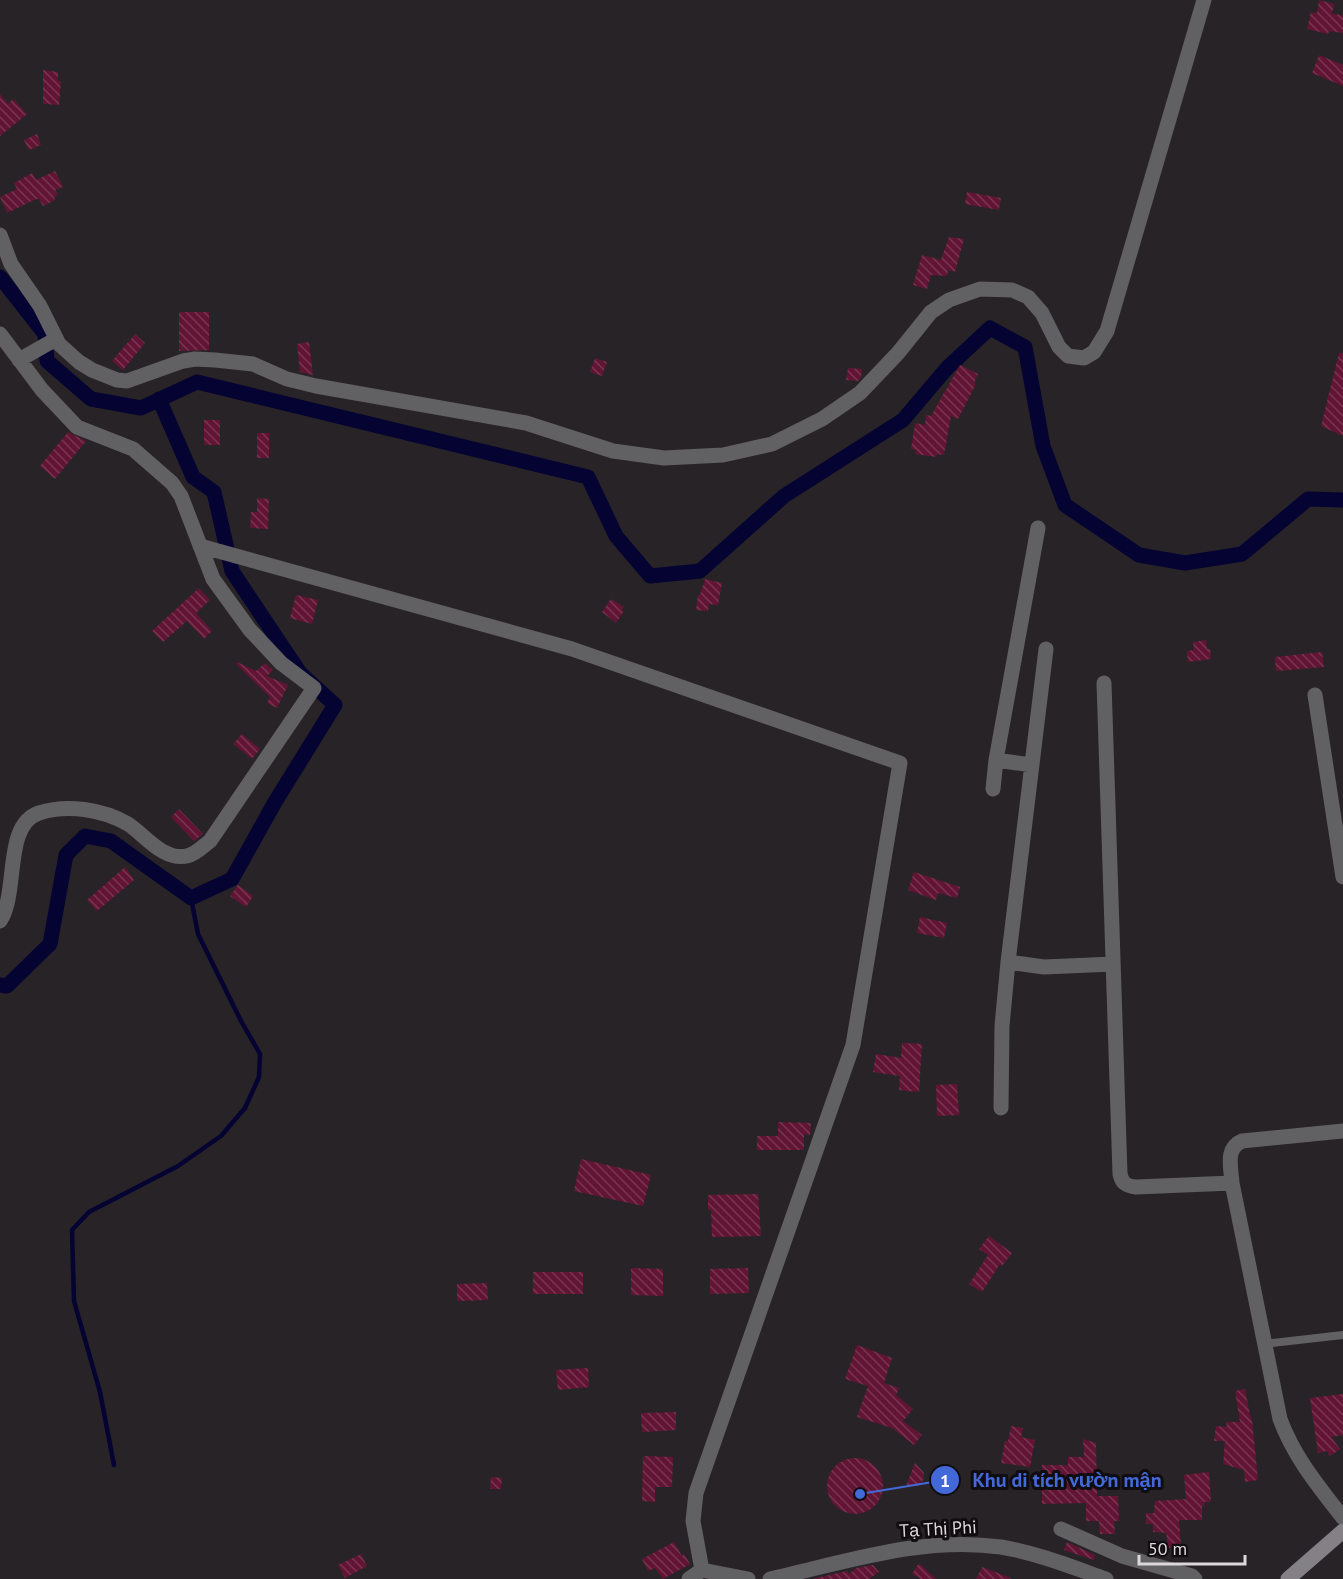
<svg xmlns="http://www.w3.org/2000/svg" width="1343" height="1579" font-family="'PT Sans',sans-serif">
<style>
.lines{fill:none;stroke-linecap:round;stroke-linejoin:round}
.stream{stroke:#040332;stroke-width:4.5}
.canal{stroke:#040332;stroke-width:15}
.building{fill:url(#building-back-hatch)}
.lane{stroke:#616063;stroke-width:8}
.street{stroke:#616063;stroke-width:15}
.secondary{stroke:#838186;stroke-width:15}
.labels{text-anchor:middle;stroke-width:6;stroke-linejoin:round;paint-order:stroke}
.street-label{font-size:18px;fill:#dbd7da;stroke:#0f0d0f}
.leader{fill:none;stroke:#4369d8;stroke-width:2}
.callout-dot{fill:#4369d8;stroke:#0f0d0f;stroke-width:2}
.mark-label{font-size:18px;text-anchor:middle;font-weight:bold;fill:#fff}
.callout-label{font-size:20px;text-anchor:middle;font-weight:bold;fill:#4369d8;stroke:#0f0d0f;stroke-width:6;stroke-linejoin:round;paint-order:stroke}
</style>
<defs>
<pattern id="building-back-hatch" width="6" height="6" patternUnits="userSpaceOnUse" patternTransform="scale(1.5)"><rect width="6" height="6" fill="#621434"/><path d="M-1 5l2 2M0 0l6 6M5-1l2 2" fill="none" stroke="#783551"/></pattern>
</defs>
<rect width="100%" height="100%" fill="#282327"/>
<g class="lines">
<!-- stream -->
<path class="stream" d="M114,1465L100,1392L74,1301L72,1230L89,1212L178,1166L221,1136L245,1108L259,1077L260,1054L241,1021L198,934L191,898"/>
<!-- canal -->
<path class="canal" d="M0,277L45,334L47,361L91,399L141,408L197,382L588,477L616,536L650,576L700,571L784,496L903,420L947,368L990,328L1025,347L1043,446L1065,505L1139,555L1185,563L1242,554L1308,499L1343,500
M0,985L7,986L50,944L66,855L85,836L111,841L191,898L232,879L275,802L335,705L300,673L232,571L214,492L193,477L159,399"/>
</g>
<!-- building -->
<path class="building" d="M1319,0L1334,4L1332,14L1343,15V33L1329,31L1328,34L1307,29L1311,12L1317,13Z
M1319,55L1343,65V86L1312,73Z
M43,70L58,72V81H61L59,105L43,104Z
M0,94L8,104L13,99L27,114L0,136Z
M37,134L41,145L29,150L24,140Z
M55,171L63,187L55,190L58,195L54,197L55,200L43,206L39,199H36L7,213L0,197L17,189L14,183L32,173L36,180Z
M967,192L1001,198L999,210L965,204Z
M949,237L964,239L955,272L948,270L947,276L931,275L927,289L913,285L922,255L941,260Z
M179,312H209V350L179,351Z
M135,334L145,343L123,370L112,361Z
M309,342L313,375L300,372L297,344Z
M1339,353H1343V436L1321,426Z
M595,358L607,362L602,376L590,372Z
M960,365L978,374L974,383L976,384L958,419L951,416L944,455L937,454L936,457L915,454L916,450L911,449L915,423L925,425L926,415L931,416Z
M848,368L862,369L861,377L858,381L846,380Z
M204,420H220V445H204Z
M68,432L86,441L55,479L40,466Z
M257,433H269V458H257Z
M257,498L269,499L268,529L250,528L251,512H257Z
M705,579L722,583L718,605L709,604L708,611L696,610L698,595H700Z
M199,588L210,600L196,613L212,631L204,639L187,621L163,642L152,631Z
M296,595L318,600L312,624L290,618Z
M611,599L624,607L622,610L624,611L616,623L602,612Z
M1206,640L1207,649H1210L1211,659L1188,662L1187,651L1194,650L1193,642Z
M1322,652L1324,667L1276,671L1275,657Z
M237,662L256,671L265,663L273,670L267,676L288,685L277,708L267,703L270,697L236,664Z
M242,734L260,749L252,759L233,744Z
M179,809L203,834L194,841L171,817Z
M125,867L134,880L97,911L87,900Z
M914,872L960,887L957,898L938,893L936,900L908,890Z
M238,885L253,896L246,907L230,896Z
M920,917L947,923L944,938L917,933Z
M902,1043L922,1044L919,1092L899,1090L900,1076L873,1072L876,1054L901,1058Z
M957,1084L959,1115L937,1116L936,1085Z
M778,1122L811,1123L810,1135L804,1134V1150H757V1136H778Z
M581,1159L651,1175L643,1206L574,1191Z
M758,1194L761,1236L712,1237L711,1210H708V1195Z
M989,1236L1012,1253L1002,1266L1000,1264L982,1292L969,1284L988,1255L979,1249Z
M631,1268L663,1269V1296L631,1295Z
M748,1268L749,1293L710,1294V1269Z
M533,1272H583V1294H533Z
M487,1283L488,1300L457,1301V1284Z
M857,1345L892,1358L884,1383L899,1388L896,1395L913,1409L903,1421L922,1435L914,1445L892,1428L857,1417L868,1386L845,1379Z
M588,1368L589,1387L558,1390L556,1370Z
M1245,1389L1250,1415L1252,1420L1258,1480L1245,1482L1244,1470L1223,1464L1225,1441H1214L1216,1426L1227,1427L1226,1422H1240L1235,1391Z
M1343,1394V1435L1331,1437L1340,1449L1330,1456L1327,1451L1318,1453L1310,1398Z
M676,1412V1430L642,1432L641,1413Z
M1011,1426L1023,1428L1021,1437L1035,1440L1030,1467L1001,1463L1005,1441H1008Z
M1083,1439L1096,1443L1097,1496H1118L1119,1521H1114L1115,1534H1100L1099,1521H1086V1503L1042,1504V1465H1068V1457H1084Z
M643,1456L673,1457L672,1487H655V1502L642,1501Z
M827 1486a28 28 0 1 1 56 0a28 28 0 1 1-56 0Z
M915,1463L924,1473V1479L918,1486H906Z
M1209,1472L1211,1502H1204L1205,1505L1202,1506V1520H1179L1181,1546L1168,1548L1166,1533L1153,1532V1524H1146V1513H1154L1155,1501L1186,1499L1184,1475Z
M491,1477L502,1478L501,1489H490Z
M674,1542L682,1556L684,1554L690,1564L663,1579L655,1568L648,1571L642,1559Z
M1067,1542L1095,1555L1094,1560L1064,1550Z
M361,1554L367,1566L345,1578L338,1565Z
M919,1563L936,1579H921L912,1574Z
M873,1565L879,1572L869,1579H812L847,1571L849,1574L856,1568Z
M982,1567L1011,1578L1010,1579H976Z"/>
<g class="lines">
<!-- lane -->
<path class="lane" d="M1264,1344L1343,1335"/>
<!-- street -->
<path class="street" d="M0,235L11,264L40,306L59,344L79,362L92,370L117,380L127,381L183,361L195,359L215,360L253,364L287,379L316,386L526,423L613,451L664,458L723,455L772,444L822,419L860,393L898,353L931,312L949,300L980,289L1012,290L1028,297L1042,313L1059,347L1068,356L1084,358L1094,352L1107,331L1204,0
M0,334L42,390L77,427L133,449L172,483L181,496L213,579L250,630L281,663L314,688L210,841C203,846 196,854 187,856C163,861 145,835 128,824C102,809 67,804 39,813C3,825 19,892 0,921
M19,360L56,339
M200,546L572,649L900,763L853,1045L696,1493L693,1521L702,1570
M1104,683L1120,1174C1122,1183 1126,1186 1136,1187L1232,1183L1280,1419C1294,1457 1318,1486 1343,1518
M1315,695L1343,877
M996,760L1038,528
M993,789L996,760L1032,765
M1008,962L1044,967L1113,964
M1001,1108L1002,1026L1008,962L1046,649
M1232,1183C1231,1167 1225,1148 1242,1141L1343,1131
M1061,1529L1122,1556L1192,1576L1195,1579
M689,1579L702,1570L748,1579
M770,1579C846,1562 922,1536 1001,1547C1037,1553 1072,1567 1106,1579"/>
<!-- secondary -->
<path class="secondary" d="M1288,1579L1343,1531"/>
</g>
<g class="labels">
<!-- street labels -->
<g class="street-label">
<text transform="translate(938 1529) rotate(-3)" y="6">Tạ Thị Phi</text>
</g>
</g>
<!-- callouts -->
<path class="leader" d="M860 1494L945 1480"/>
<g class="callout-dot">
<circle cx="860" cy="1494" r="6"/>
<circle cx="945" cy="1480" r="15"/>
</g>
<g class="mark-label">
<text x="945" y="1487">1</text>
</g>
<g class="callout-label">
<text x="1067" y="1487">Khu di tích vườn mận</text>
</g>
<!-- scale -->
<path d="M1139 1555v9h106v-9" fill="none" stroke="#dbd7da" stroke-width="3"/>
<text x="1148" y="1555" font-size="18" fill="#dbd7da" stroke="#0f0d0f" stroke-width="4.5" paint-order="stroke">50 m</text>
</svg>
